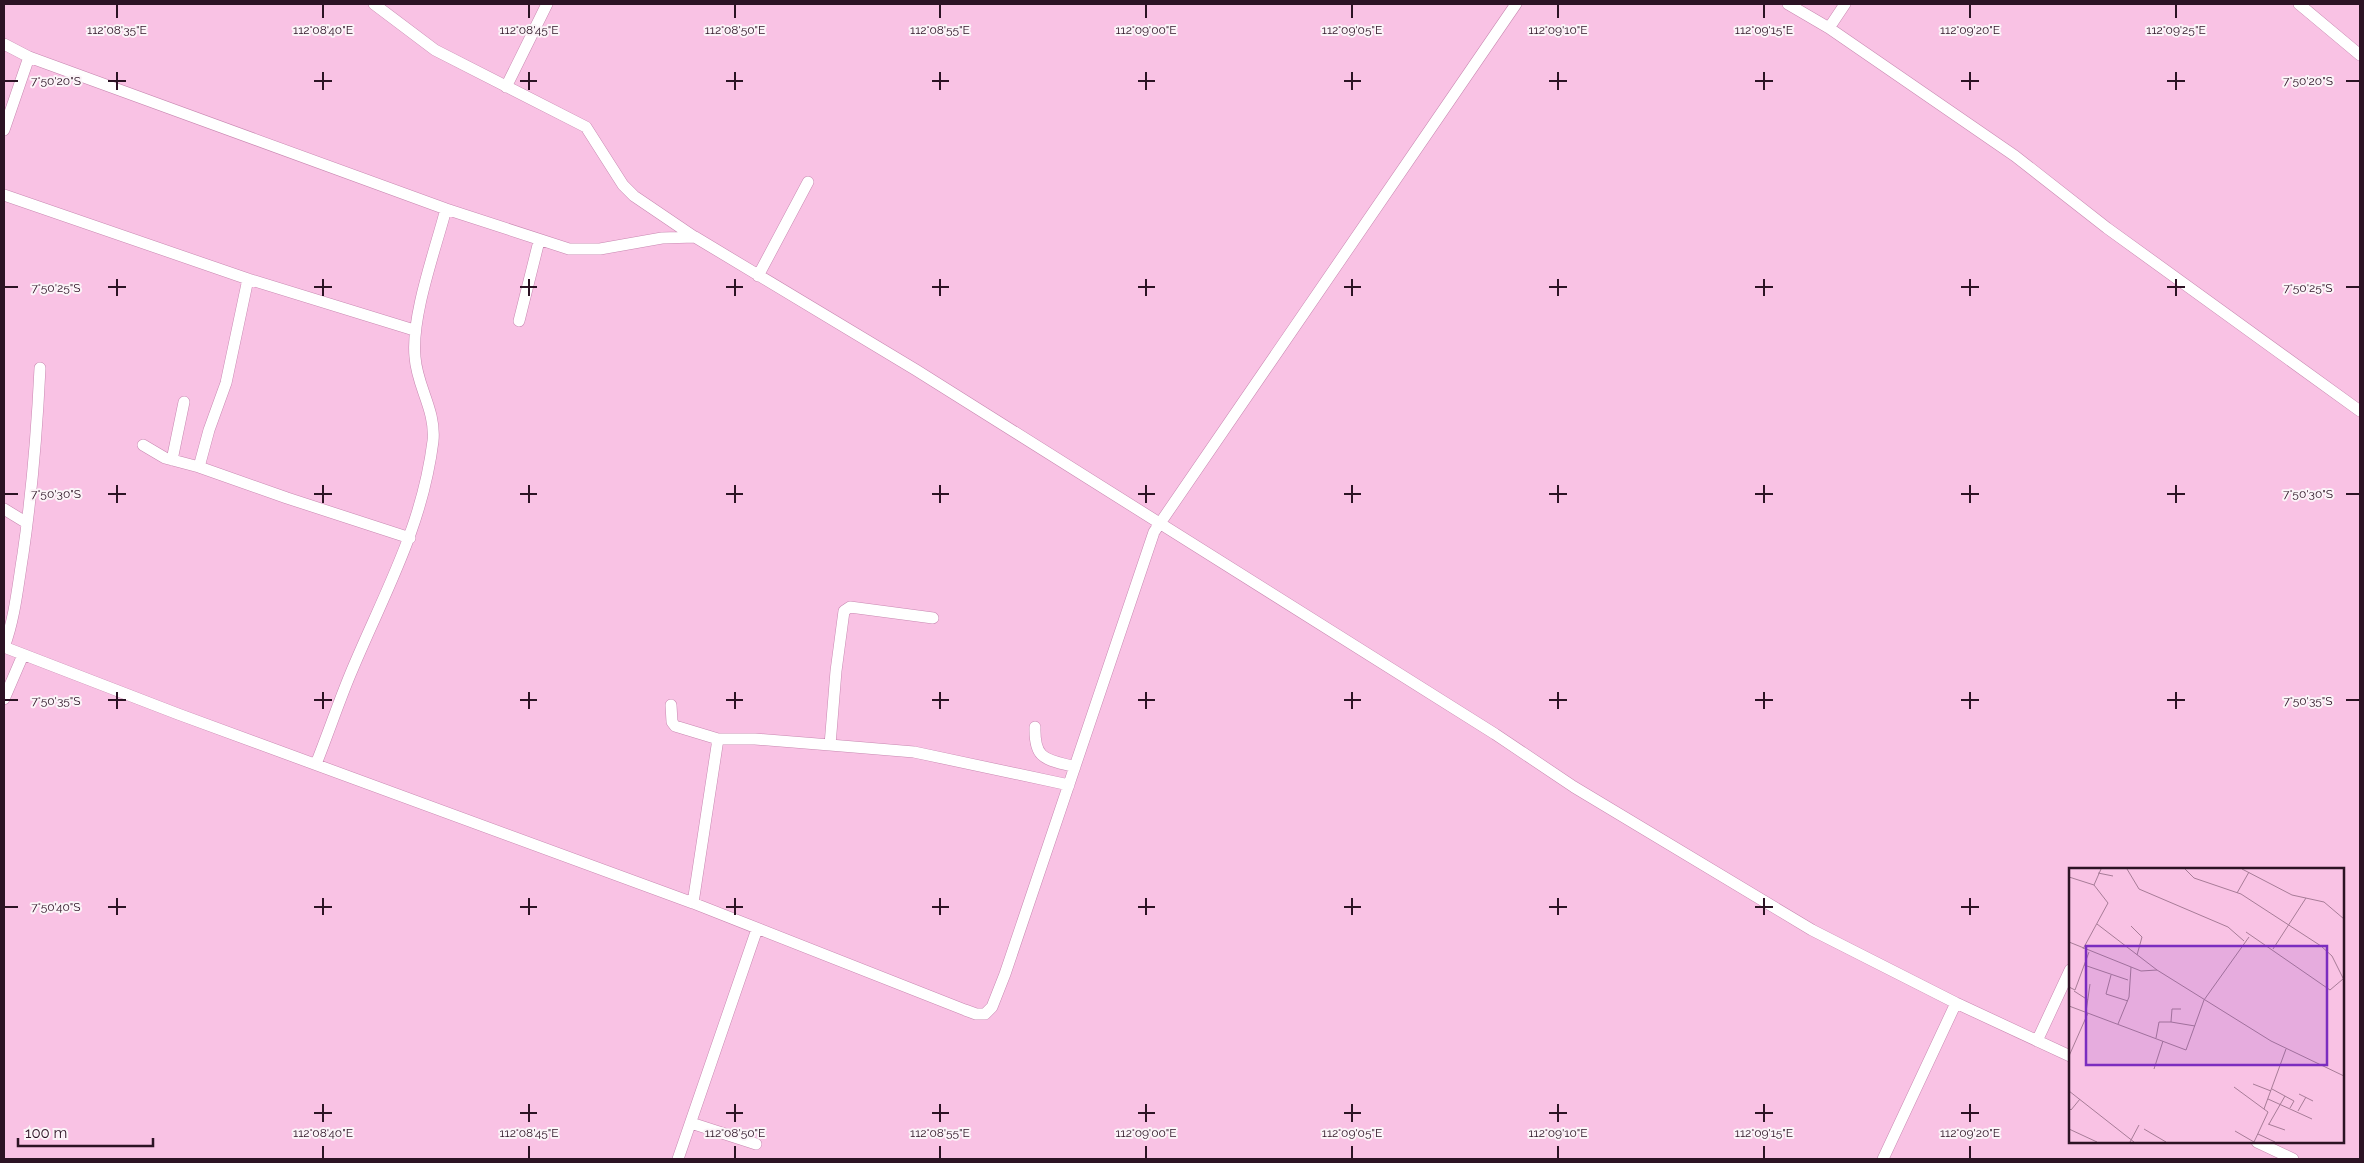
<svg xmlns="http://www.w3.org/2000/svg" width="2364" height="1163" font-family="Raleway,sans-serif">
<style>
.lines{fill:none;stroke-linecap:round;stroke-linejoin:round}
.street-casing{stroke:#c888b1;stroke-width:12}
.street{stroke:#fff;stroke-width:11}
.ticks{fill:none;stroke:#2c1324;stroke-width:2}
.inset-road{fill:none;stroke:#a77c97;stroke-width:1}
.view{fill:#7b2cbf;fill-opacity:0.15;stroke:#7b2cbf;stroke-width:2.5}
.inset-edge{fill:none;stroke:#2c1324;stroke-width:2.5}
.ticks-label{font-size:12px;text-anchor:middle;fill:#2c1324;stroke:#fbf4f8;stroke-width:4;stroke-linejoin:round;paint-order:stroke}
</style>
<rect width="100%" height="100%" fill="#f9c2e4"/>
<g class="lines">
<defs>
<path id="street" d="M374,4L435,50L586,127L623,185L634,196L693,236
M1788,4L1829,28L2015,156L2107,228L2360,411
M2299,4L2360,55
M1829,28L1845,4
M4,44L29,57L446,209L569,249H600L662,238L695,237L916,370L1495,734L1574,787L1812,930L1956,1003L2070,1056
M506,87L547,4
M4,130L29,57
M4,195L248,279L414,330
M758,276L808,182
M248,279L226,383L209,430L199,467L287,498L410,538
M519,321L539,241
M143,445L165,458L199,467
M172,460L184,402
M4,509L27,523
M4,647L178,714L693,903L965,1010L976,1014H985L992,1007L1005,974L1154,532L1516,4
M4,647C15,618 18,584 23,554C32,492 37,431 40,368
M4,699L23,655
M671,705L672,722L675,726L718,739
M1035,727C1034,761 1047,759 1075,767
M830,745L914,752L1069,785
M316,764C328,734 338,704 350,675C383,595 422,529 433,441C436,410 417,387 415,357C411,316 435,251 446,209
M693,903L718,739H755L830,745L836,671L844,611L850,607L933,618
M2037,1041L2070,970
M691,1123L756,1144
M2257,1142L2293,1159
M678,1159L757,929
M1883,1159L1956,1003"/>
</defs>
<!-- street casing -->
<use href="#street" class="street-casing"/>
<!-- street -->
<use href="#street" class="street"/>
</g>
<!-- ticks -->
<path class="ticks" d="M117,5V18M323,5V18M529,5V18M735,5V18M940,5V18M1146,5V18M1352,5V18M1558,5V18M1764,5V18M1970,5V18M2176,5V18M117,72V90M323,72V90M529,72V90M735,72V90M940,72V90M1146,72V90M1352,72V90M1558,72V90M1764,72V90M1970,72V90M2176,72V90M5,81H18M108,81H126M314,81H332M520,81H537M726,81H743M932,81H949M1138,81H1155M1344,81H1361M1549,81H1567M1755,81H1773M1961,81H1979M2167,81H2185M2346,81H2359M117,279V296M323,279V296M529,279V296M735,279V296M940,279V296M1146,279V296M1352,279V296M1558,279V296M1764,279V296M1970,279V296M2176,279V296M5,287H18M108,287H126M314,287H332M520,287H537M726,287H743M932,287H949M1138,287H1155M1344,287H1361M1549,287H1567M1755,287H1773M1961,287H1979M2167,287H2185M2346,287H2359M117,485V503M323,485V503M529,485V503M735,485V503M940,485V503M1146,485V503M1352,485V503M1558,485V503M1764,485V503M1970,485V503M2176,485V503M5,494H18M108,494H126M314,494H332M520,494H537M726,494H743M932,494H949M1138,494H1155M1344,494H1361M1549,494H1567M1755,494H1773M1961,494H1979M2167,494H2185M2346,494H2359M117,692V709M323,692V709M529,692V709M735,692V709M940,692V709M1146,692V709M1352,692V709M1558,692V709M1764,692V709M1970,692V709M2176,692V709M5,700H18M108,700H126M314,700H332M520,700H537M726,700H743M932,700H949M1138,700H1155M1344,700H1361M1549,700H1567M1755,700H1773M1961,700H1979M2167,700H2185M2346,700H2359M117,898V915M323,898V915M529,898V915M735,898V915M940,898V915M1146,898V915M1352,898V915M1558,898V915M1764,898V915M1970,898V915M5,907H18M108,907H126M314,907H332M520,907H537M726,907H743M932,907H949M1138,907H1155M1344,907H1361M1549,907H1567M1755,907H1773M1961,907H1979M323,1104V1122M529,1104V1122M735,1104V1122M940,1104V1122M1146,1104V1122M1352,1104V1122M1558,1104V1122M1764,1104V1122M1970,1104V1122M314,1113H332M520,1113H537M726,1113H743M932,1113H949M1138,1113H1155M1344,1113H1361M1549,1113H1567M1755,1113H1773M1961,1113H1979M323,1146V1158M529,1146V1158M735,1146V1158M940,1146V1158M1146,1146V1158M1352,1146V1158M1558,1146V1158M1764,1146V1158M1970,1146V1158"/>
<!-- overview -->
<g transform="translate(2069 868)">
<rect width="275" height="275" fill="#f9c2e4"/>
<path class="inset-road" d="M58,1L70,21L159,59L175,73M116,1L125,10L172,26L252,78L263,88L275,112M173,1L223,27L255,34L275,51M29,5L44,8M0,9L25,17M168,25L180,4M28,56L88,102M62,58L73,69L68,87M177,64L261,122L274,111M0,74L72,103L88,102L202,173L275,208M14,81L39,35L25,17L32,1M204,81L237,30M15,97L59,112M42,107L37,126L59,133M0,119L6,122L20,84M5,123L19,132M0,138L117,182L135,132L180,69M17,144L21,116M102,154L126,158M49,156L60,129L62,99M87,170L90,154H102L103,141H112M0,188L19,145M85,201L94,173M184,216L202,223M165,219L199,244L185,274M203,221L225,233L221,240M0,223L65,274M230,226L244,233M199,231L243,251M0,240L2,242L11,231M195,241L217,181M229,243L237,229M199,256L216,262M200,256L216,228M0,261L28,274M75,261L97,274M166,263L185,274M189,266L206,274M61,274L70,257"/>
<path class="view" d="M17,78H258V197H17Z"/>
<rect width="275" height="275" class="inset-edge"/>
</g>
<g class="ticks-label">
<text x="117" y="34">112°08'35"E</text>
<text x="323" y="34">112°08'40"E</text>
<text x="529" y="34">112°08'45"E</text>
<text x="735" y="34">112°08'50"E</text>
<text x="940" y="34">112°08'55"E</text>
<text x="1146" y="34">112°09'00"E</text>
<text x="1352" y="34">112°09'05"E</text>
<text x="1558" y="34">112°09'10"E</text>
<text x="1764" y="34">112°09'15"E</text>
<text x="1970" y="34">112°09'20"E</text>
<text x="2176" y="34">112°09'25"E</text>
<text x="56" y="85">7°50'20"S</text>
<text x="2308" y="85">7°50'20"S</text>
<text x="56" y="292">7°50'25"S</text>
<text x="2308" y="292">7°50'25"S</text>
<text x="56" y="498">7°50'30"S</text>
<text x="2308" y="498">7°50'30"S</text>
<text x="56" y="705">7°50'35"S</text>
<text x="2308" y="705">7°50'35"S</text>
<text x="56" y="911">7°50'40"S</text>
<text x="323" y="1137">112°08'40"E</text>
<text x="529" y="1137">112°08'45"E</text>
<text x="735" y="1137">112°08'50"E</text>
<text x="940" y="1137">112°08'55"E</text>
<text x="1146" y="1137">112°09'00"E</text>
<text x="1352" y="1137">112°09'05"E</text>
<text x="1558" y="1137">112°09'10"E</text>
<text x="1764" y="1137">112°09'15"E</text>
<text x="1970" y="1137">112°09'20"E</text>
</g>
<!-- border -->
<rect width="2364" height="1163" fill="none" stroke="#2c1324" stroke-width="10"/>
<!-- scale -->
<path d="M18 1138v8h135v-8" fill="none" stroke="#2c1324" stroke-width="2.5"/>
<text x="25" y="1138" font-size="15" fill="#2c1324" stroke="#fbf4f8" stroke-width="4" paint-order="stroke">100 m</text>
</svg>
